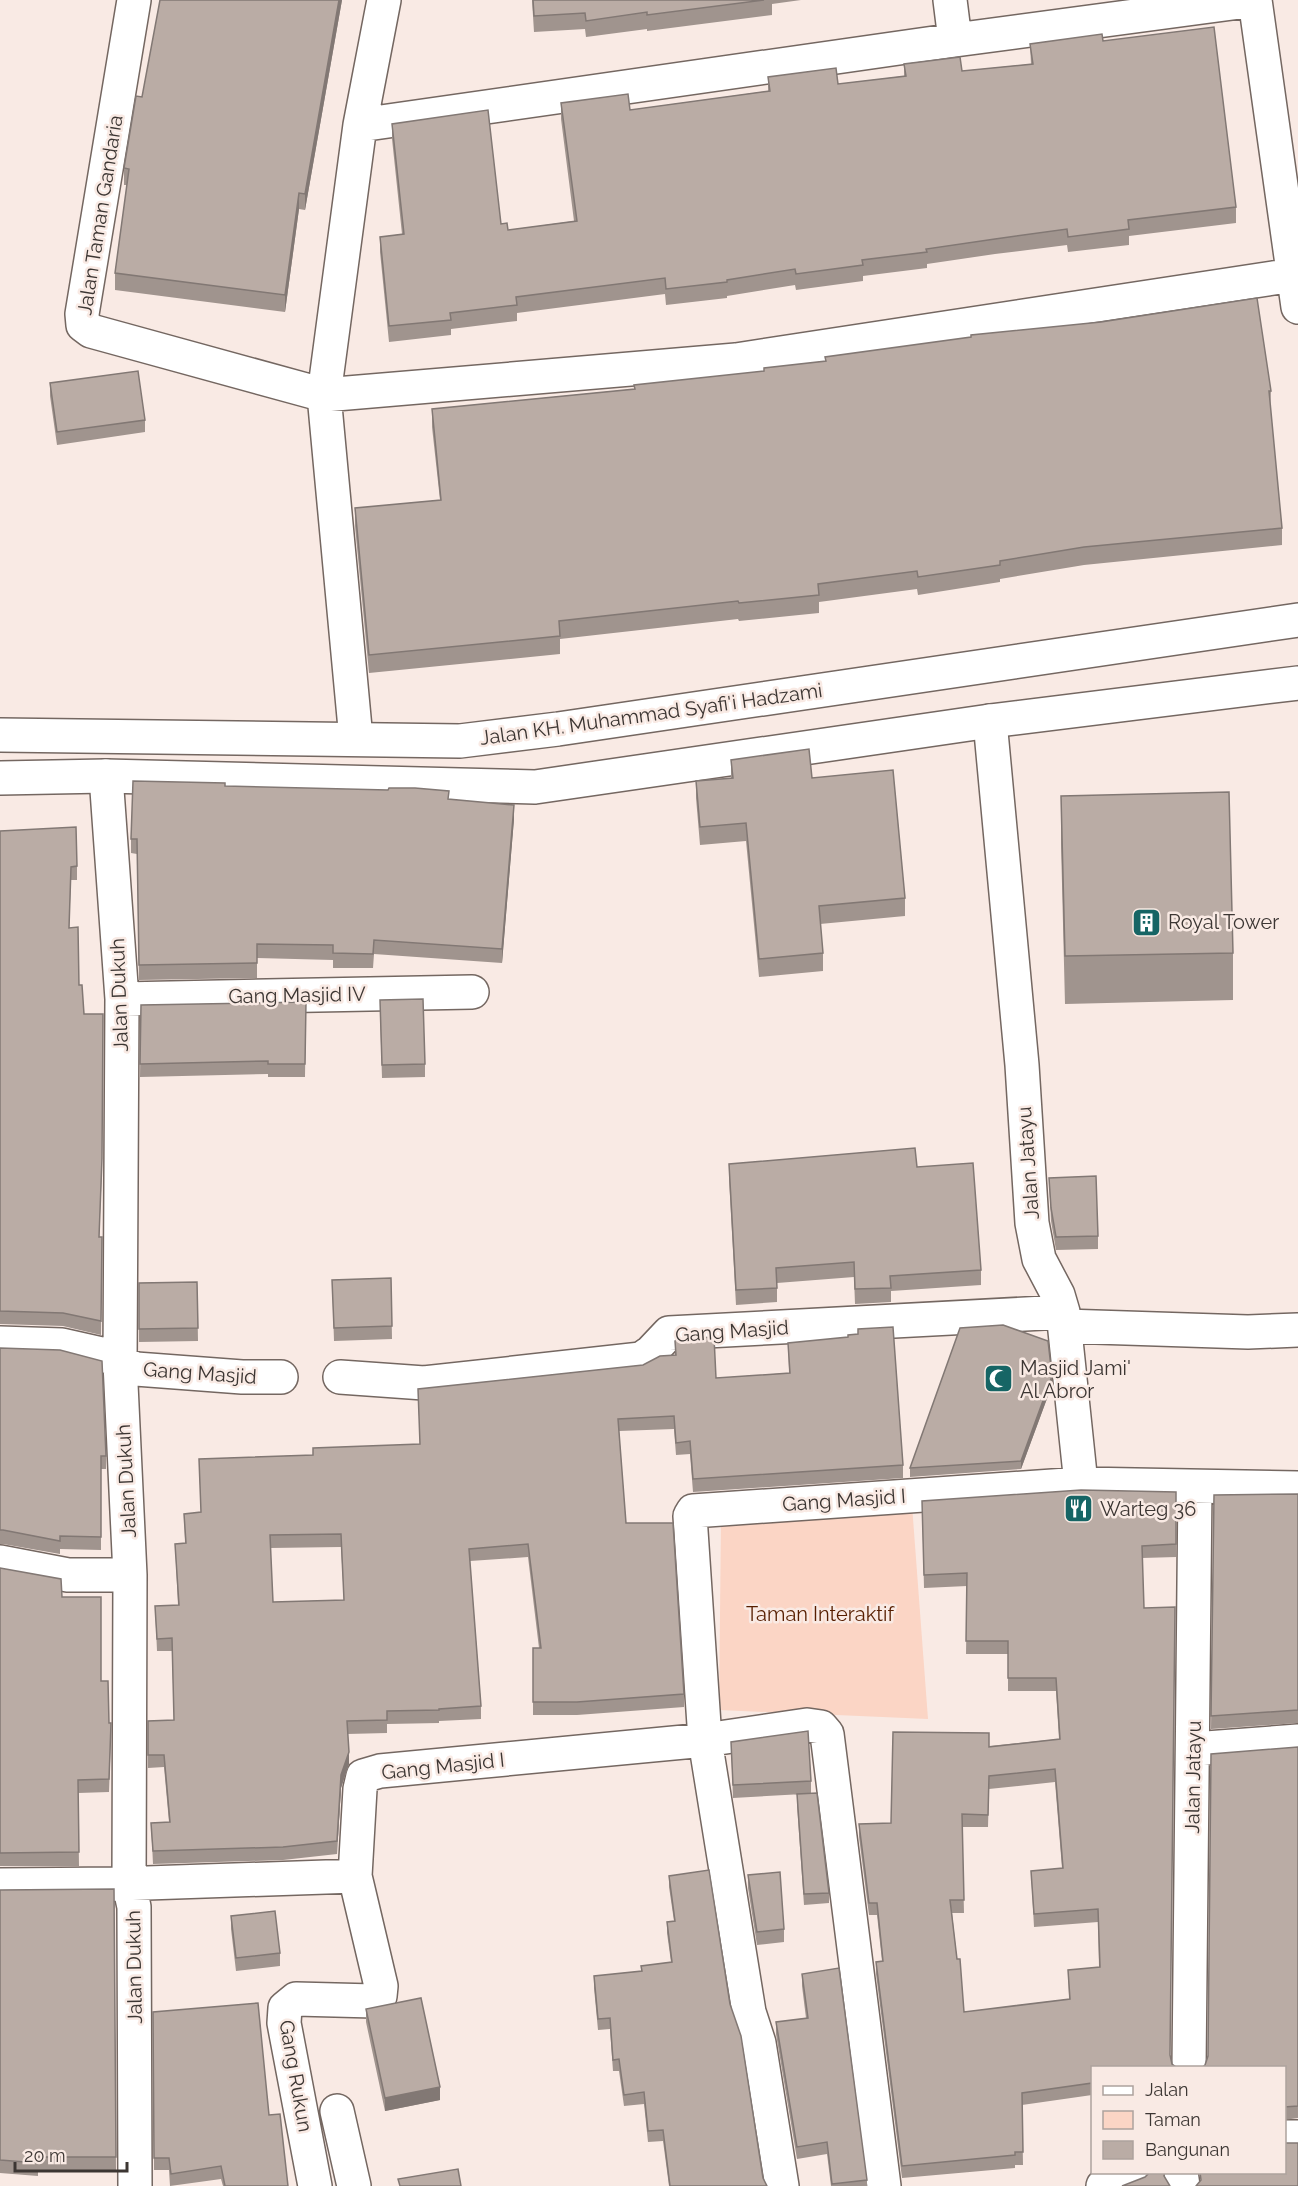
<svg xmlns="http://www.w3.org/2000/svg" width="1298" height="2186" font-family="Raleway,sans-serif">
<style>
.green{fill:#fbd5c5}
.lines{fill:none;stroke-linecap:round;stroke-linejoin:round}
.minor-casing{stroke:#746761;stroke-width:36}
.major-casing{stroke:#746761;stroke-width:36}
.minor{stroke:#fff;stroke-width:33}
.major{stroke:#fff;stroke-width:33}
.wall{fill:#a0948e;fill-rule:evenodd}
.shaded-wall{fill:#827874}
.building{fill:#baaca5;stroke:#827874;stroke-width:1.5;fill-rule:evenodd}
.labels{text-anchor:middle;stroke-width:5;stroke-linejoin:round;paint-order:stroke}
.street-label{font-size:20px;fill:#3c3633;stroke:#f9eae4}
.poi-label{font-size:20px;fill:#3c3633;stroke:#f9eae4;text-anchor:start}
.park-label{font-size:20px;fill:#571e00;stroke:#f9eae4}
</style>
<rect width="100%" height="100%" fill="#f9eae4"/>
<!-- green -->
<path class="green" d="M912,1505L928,1719L719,1710L721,1519Z"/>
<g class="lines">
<defs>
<path id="minor" d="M134,0L82,314L83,325L91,331L324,395L736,360L1293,275
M950,0L955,40
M1255,0L1298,307
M360,125L955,40L1255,0
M990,721L1022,1065L1032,1223L1039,1259L1058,1295L1063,1312L1081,1484
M356,739L324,395L360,125L384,0
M106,776L122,999L120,1363L130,1575L129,1884L134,1907L135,2186
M122,999L472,992
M1065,1326L1248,1332L1298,1330
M0,1343L62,1345L102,1354L136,1369L242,1377H281
M340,1377L424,1383L641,1359L651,1352L669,1333L1063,1312
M0,1562L68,1575H130
M1193,1749L1298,1741
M0,1885L118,1884L355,1876L360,1789L363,1776L380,1771L705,1740L807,1725L821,1727L827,1734L884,2186
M1189,2068L1195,1487
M337,2111L354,2186
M1284,2137H1298
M1181,2172L1183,2186
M315,2186L284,2023L285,2008L296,1999L374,2001L380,1996L381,1986L355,1876
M782,2186L759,2043L749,2012L705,1740L690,1516L693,1511L1081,1484L1298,1488
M1103,2186L1138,2172"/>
<path id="major" d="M0,735L460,741L558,729L1298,620
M0,778L106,776L535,787L990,721L1298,683"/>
</defs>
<!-- minor casing -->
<use href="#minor" class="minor-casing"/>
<!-- major casing -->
<use href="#major" class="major-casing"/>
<!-- minor -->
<use href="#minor" class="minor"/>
<!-- major -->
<use href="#major" class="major"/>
</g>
<!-- wall -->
<path class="wall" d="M342,0L305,210L299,209L285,312L115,290V273L127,185H124V168L142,97Z
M532,0H801L772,4V15L647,31V29L586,37L585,29L534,32Z
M1103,41L1236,207V223L1129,236V245L1068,252L1067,245L995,254L927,264V268L863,276V281L796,290L795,285L727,296V298L666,305L665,294L517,313V321L451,329V335L389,342L380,252V237L402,234L392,139V124L508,230L574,221L561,119V103L630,110L768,91V77L838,84L904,76V64L962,71L1031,64L1030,44Z
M825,357L1271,391L1270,409L1282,528V545L1084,565L1000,579V582L918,595L917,589L819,602V613L739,621L738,619L560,639V654L369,673L355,526V508L440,500L432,427V409L634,389L764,371L825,361Z
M50,383L145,420V432L57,445L50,396Z
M731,760L812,778L905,898V916L820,924L823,953V971L759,977L746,841L700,845L696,798V781L731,778Z
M225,786L449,799L514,819L502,963L374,954L373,968H333V960L257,958V978L139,980L137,854L131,853V839Z
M1061,796L1233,953V1000L1065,1004L1061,844Z
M0,831L77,866V880H71L69,928L84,1014L102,1171L99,1237H102L101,1335L63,1326L0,1324Z
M306,1002L305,1077H268V1074L140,1077L141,1005Z
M380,1013L425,1064V1077L382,1078Z
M729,1164L917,1167L981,1270V1285L891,1291V1302L855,1304L854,1277L777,1283V1302L736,1305L729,1179Z
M1049,1178L1098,1236V1249L1056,1250L1051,1221Z
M391,1278L392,1339L334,1341L332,1280Z
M197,1282L198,1341L139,1342V1283Z
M675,1341L716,1378L789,1373L788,1343L903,1465V1478L693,1492L690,1454L676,1455L674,1429L619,1431L626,1523L684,1694V1707L577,1715H533V1648H539L528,1557L470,1561L481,1706V1719L439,1721V1723L387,1724V1733L347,1734L349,1764L341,1788L337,1854L283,1860L153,1864L151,1823L169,1822L164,1767L148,1768V1721L174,1720L172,1651H157L155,1606L178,1605L175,1544L185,1543L184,1514L201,1513L199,1459L313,1455L420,1444L418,1389L643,1365L675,1355ZM341,1547L344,1600L273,1602L270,1548Z
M0,1348L106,1456V1469H101V1550L60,1549V1554L3,1544H0Z
M1052,1385L1021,1469L910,1477V1468Z
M1176,1492V1557L1142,1558L1092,2067V2095L1022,2105L1023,2165H1015V2168L902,2178L876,1974V1962L882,1961L877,1915H869L859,1837V1824L891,1823L989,1746L1059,1739L1056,1691H1008V1654H966L967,1586L924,1588L922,1501ZM1055,1782L1062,1868L1031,1871L1034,1927L1098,1922L1099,1967L1068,1970L1069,1999L964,2012L957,1959L952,1913H964L962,1827H988L989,1789Z
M1298,1494V1723L1211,1729L1214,1495Z
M0,1568L62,1597L101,1681L111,1736L109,1792L78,1793L79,1866H0Z
M731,1742L811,1781V1793L829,1893V1903L804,1905L797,1805V1794H803L733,1798Z
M1298,1747V2118L1284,2120V2067L1205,2065Z
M748,1875L784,1929V1942L757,1945L748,1888Z
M669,1876L730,2004L763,2178L767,2186H669L663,2141L648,2142L644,2104L624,2106L619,2071H613L610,2029L598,2030L594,1988V1976L641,1971V1966L671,1962L667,1933V1922L674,1921L669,1887Z
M114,1889L116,2170H38V2176L0,2173V1890Z
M231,1916L280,1953V1966L236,1971L231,1929Z
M802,1974L867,2180V2186H831L827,2154L797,2159L776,2034V2022L806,2018L802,1986Z
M366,2009L440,2100L385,2111L366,2022Z
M153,2012L269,2115L288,2186H223L221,2179L170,2186L169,2170H154Z"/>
<!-- shaded-wall -->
<path class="shaded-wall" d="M339,0H342L305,210V194Z
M299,193V209L285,312V295Z
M514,805V819L502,963V949Z
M1052,1376V1385L1021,1469V1461Z
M349,1752V1764L341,1788L337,1854L341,1775Z
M440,2087V2100L385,2111V2098Z"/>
<!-- building -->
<path class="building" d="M160,0H339L305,194L299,193L285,295L115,273L129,169L124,168L136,96L142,97Z
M533,0H764L647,15V12L586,21L585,13L534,16Z
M1214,27L1236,207L1128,220L1129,229L1068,237L1067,229L995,239L926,249L927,252L862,260L863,265L796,274L795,269L727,280V282L666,289L665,278L516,297L517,305L450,313L451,320L389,326L380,237L404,234L392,124L488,110L501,224L507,223L508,230L577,221L561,103L628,94L630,110L770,91L768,77L836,68L838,84L906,76L904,64L960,57L962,71L1033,64L1030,44L1102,34L1103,41Z
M1257,298L1271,391H1269L1282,528L1084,547L1000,561V565L918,577L917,571L818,584L819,595L739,603L738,601L559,621L560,636L369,655L355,508L441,500L432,409L635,389L634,385L764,371V368L826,361L825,357L971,337V335L1101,322Z
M138,371L145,420L57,432L50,383Z
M809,749L812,778L893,770L905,898L819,906L823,953L759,959L746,823L700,827L696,781L733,778L731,760Z
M133,781L225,783V786L388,790L389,788H415L449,791L448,799L514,805L502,949L374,940L373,954L333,953V945L257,944V963L139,965L137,839H131Z
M1229,792L1233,953L1065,956L1061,796Z
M76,827L77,866L71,867L69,928L78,927L79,985H82L84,1014H103L102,1158L99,1237H102L101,1321L63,1313L0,1311V831Z
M423,999L425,1064L382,1065L380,1000Z
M306,1002L305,1064H268V1061L140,1064L141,1005Z
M915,1148L917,1167L973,1163L981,1270L890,1276L891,1288L855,1289L854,1262L776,1268L777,1288L736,1290L729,1164Z
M1096,1176L1098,1236L1056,1237L1051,1208L1049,1178Z
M391,1278L392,1326L334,1328L332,1280Z
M197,1282L198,1328L139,1329V1283Z
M1003,1325L1048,1341L1052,1376L1021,1461L910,1468L960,1328Z
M893,1327L903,1465L693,1479L690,1441L676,1443L674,1416L618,1419L626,1523H673L684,1694L577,1702H533V1648H541L528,1544L469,1549L481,1706L439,1709V1710L387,1711V1720L347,1721L349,1752L341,1775L337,1841L283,1847L153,1851L151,1823L170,1822L164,1755H148V1721L174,1720L172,1638L157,1639L155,1606L179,1605L175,1544L186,1543L184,1514L201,1512L199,1459L313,1455V1448L420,1444L418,1389L643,1365L660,1356L676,1355L675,1341L677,1339L714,1337L716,1378L790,1373L788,1343L848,1337V1335L858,1334V1329ZM341,1534L344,1600L273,1602L270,1535Z
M0,1348L60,1350L102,1361L106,1456H101V1537L60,1536V1541L3,1530H0Z
M1081,1490L1176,1492V1544L1142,1546L1144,1608L1175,1607L1170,2055L1172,2064L1176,2067H1092V2083L1022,2093L1023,2152H1015V2155L902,2166L876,1962L883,1961L877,1903H869L859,1824L891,1823L893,1732L989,1733V1747L1060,1739L1056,1678H1008V1641H966L967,1573L924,1575L922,1501ZM1055,1769L1063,1868L1031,1871L1034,1914L1098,1909L1100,1967L1068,1970L1070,1999L964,2012L960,1959H957L950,1900H964L962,1814L988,1815L989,1776Z
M1298,1494V1710L1211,1716L1214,1495Z
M0,1568L61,1579L62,1597H101V1681H108L109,1723H111L109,1779L78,1780L79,1852L0,1853Z
M808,1731L811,1781L733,1785L731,1742Z
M1298,1747V2106L1284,2107V2067H1203L1205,2065L1208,2056L1211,1754Z
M817,1793L829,1893L804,1894L797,1794Z
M709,1870L730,2004L741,2036L763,2178L767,2186H670L663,2130L648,2131L644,2092L624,2095L619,2059L613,2060L610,2018L598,2019L594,1976L642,1971L641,1966L672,1962L667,1922L675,1921L669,1876Z
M780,1872L784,1929L757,1932L748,1875Z
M114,1889L116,2157H38V2163L0,2160V1890Z
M275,1911L280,1953L236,1958L231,1916Z
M839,1968L867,2180L832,2184L827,2142L797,2147L776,2022L808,2018L802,1974Z
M421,1998L440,2087L385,2098L366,2009Z
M258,2003L269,2115L280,2114L288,2186H225L221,2166L171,2174L169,2158H154L153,2012Z
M1284,2143H1298V2186H1196L1201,2180L1200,2172H1284Z
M458,2169L461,2186H400L398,2179Z
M1150,2172H1164V2176L1170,2186H1122L1145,2177Z"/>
<!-- icons -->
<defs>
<symbol id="building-square" viewBox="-11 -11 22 22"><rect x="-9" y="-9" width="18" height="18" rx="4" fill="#166565" stroke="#f9eae4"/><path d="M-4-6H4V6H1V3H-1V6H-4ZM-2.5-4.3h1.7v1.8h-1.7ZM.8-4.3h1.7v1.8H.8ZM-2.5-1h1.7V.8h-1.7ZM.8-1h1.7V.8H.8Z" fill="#fff"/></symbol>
<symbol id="mosque-square" viewBox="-11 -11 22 22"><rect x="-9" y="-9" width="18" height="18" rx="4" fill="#166565" stroke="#f9eae4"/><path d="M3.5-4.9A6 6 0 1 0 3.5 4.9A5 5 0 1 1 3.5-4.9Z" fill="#fff"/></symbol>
<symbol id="restaurant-square" viewBox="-11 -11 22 22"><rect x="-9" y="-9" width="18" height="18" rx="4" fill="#166565" stroke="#f9eae4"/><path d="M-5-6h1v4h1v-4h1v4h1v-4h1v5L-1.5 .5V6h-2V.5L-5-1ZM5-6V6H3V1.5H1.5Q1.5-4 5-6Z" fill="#fff"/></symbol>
</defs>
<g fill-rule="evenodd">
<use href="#building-square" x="1130" y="906" width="33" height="33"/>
<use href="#mosque-square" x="982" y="1362" width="33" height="33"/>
<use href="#restaurant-square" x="1062" y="1492" width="33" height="33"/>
</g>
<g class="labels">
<!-- street labels -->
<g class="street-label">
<text transform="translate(100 215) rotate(-81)" y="7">Jalan Taman Gandaria</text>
<text transform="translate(651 714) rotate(-8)" y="7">Jalan KH. Muhammad Syafi'i Hadzami</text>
<text transform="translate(119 995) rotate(-92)" y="7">Jalan Dukuh</text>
<text transform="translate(297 995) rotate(-1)" y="7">Gang Masjid IV</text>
<text transform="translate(1028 1163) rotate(-94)" y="7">Jalan Jatayu</text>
<text transform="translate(732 1331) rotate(-4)" y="7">Gang Masjid</text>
<text transform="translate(200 1373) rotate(4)" y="7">Gang Masjid</text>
<text transform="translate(126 1481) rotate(-93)" y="7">Jalan Dukuh</text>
<text transform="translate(844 1500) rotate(-4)" y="7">Gang Masjid I</text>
<text transform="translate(443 1766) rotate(-6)" y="7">Gang Masjid I</text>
<text transform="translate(1193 1777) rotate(-89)" y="7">Jalan Jatayu</text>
<text transform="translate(134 1967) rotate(-91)" y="7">Jalan Dukuh</text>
<text transform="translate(296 2076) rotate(80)" y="7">Gang Rukun</text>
</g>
<!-- poi labels -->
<g class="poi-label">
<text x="1168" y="929">Royal Tower</text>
<text x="1020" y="1375">Masjid Jami'<tspan x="1020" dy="23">Al Abror</tspan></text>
<text x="1100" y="1516">Warteg 36</text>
</g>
<!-- park labels -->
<g class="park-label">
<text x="820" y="1621">Taman Interaktif</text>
</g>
</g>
<!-- legend -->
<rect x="1091" y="2066" width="195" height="108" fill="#f9eae4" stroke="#ada29d" stroke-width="1.5"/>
<rect x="1103" y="2086" width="30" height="9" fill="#ffffff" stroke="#ada29d" stroke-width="1.5"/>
<text x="1145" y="2096" font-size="18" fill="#3c3633">Jalan</text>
<rect x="1103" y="2111" width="30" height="18" fill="#fbd5c5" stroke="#ada29d" stroke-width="1.5"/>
<text x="1145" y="2126" font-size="18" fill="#3c3633">Taman</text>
<rect x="1103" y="2141" width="30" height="18" fill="#baaca5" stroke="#ada29d" stroke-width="1.5"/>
<text x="1145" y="2156" font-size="18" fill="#3c3633">Bangunan</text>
<!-- scale -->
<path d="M15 2162v9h112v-9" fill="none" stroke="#3c3633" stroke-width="3"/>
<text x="24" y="2162" font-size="18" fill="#3c3633" stroke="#f9eae4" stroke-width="4.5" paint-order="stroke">20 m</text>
</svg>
